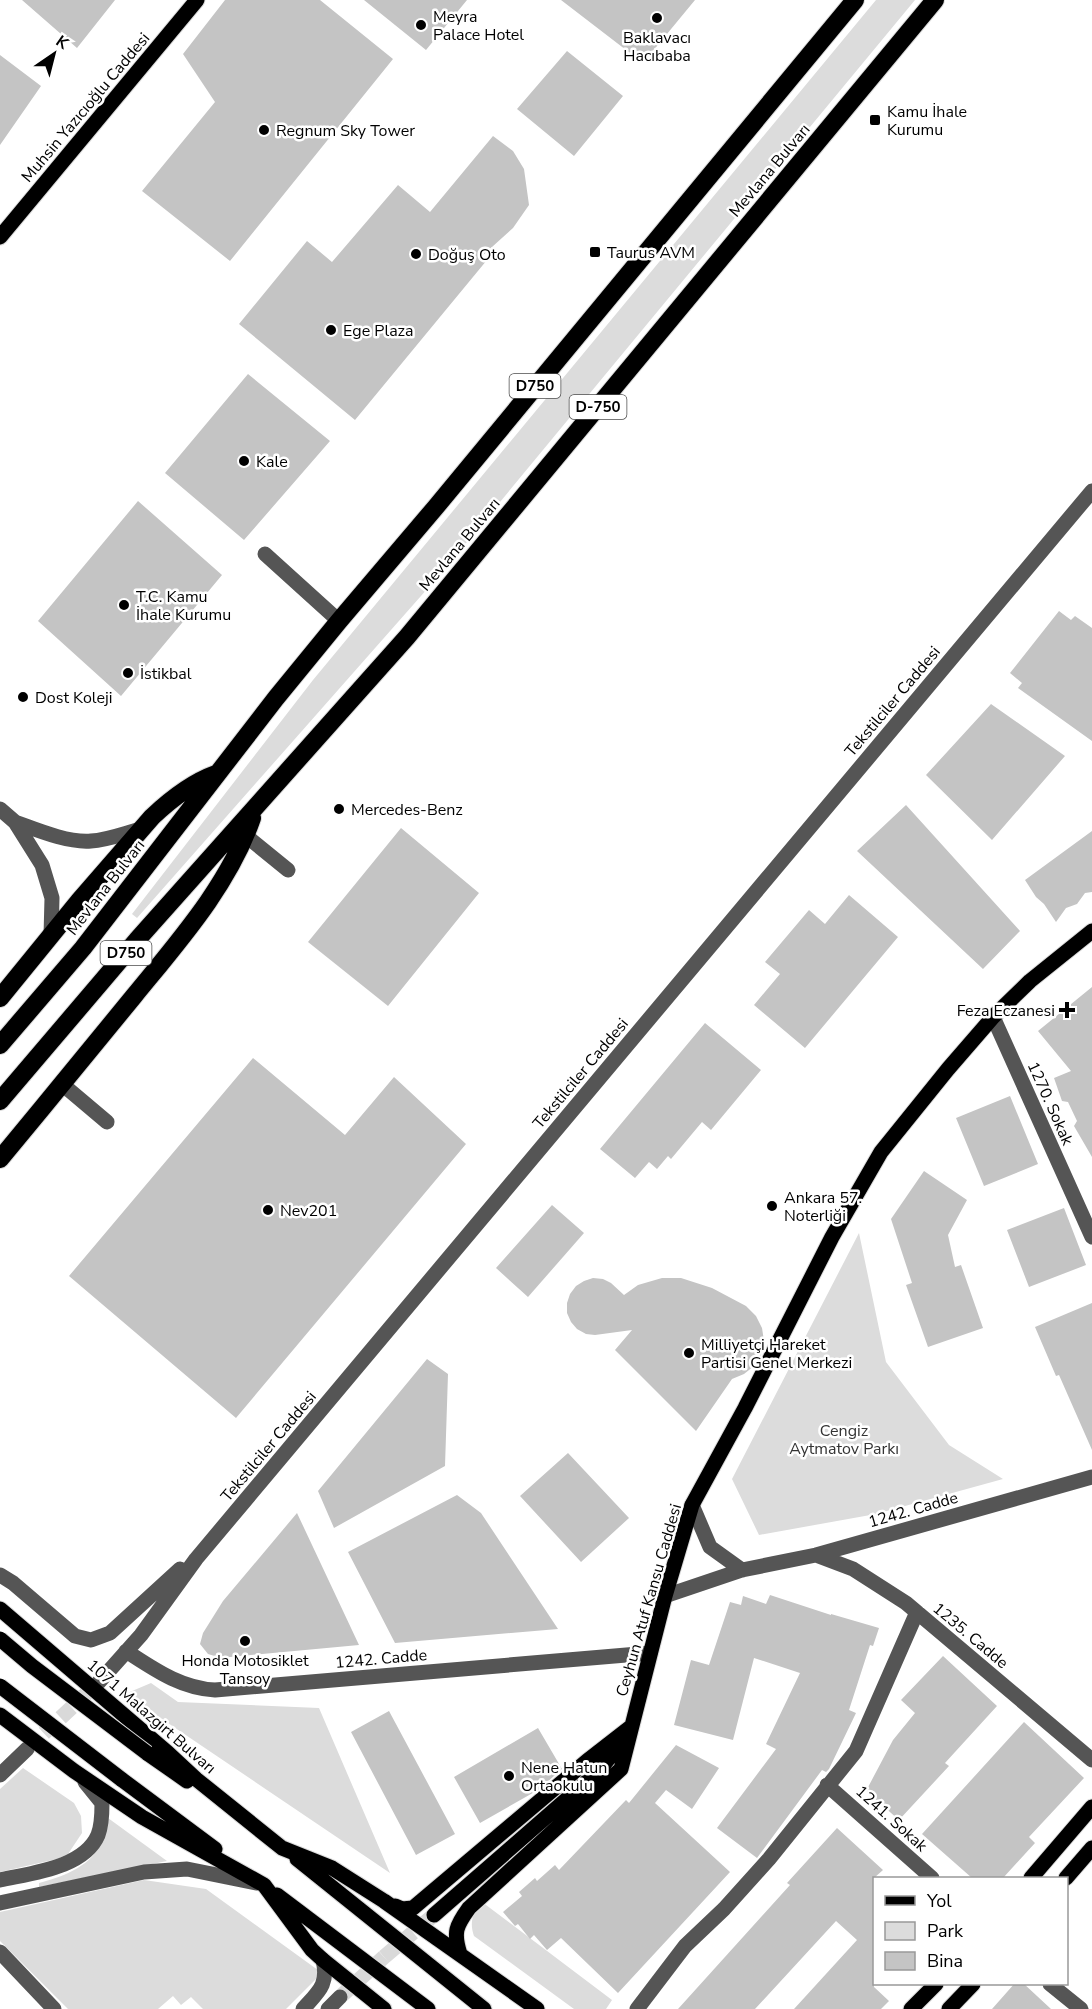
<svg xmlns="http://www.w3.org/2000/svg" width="1092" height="2009" font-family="'Nunito Sans',sans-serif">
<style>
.green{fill:#dcdcdc}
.building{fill:#c4c4c4}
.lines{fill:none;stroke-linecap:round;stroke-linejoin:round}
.minor-tunnel{stroke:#d9d9d9;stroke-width:15;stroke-dasharray:15 8;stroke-linecap:butt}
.major-tunnel{stroke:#d9d9d9;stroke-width:15;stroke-dasharray:15 8;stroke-linecap:butt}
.major-casing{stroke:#dbdbdb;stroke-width:17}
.highway-casing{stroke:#dbdbdb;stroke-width:20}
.minor{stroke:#555;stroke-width:15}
.major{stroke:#000;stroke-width:15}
.highway{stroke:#000;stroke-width:18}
.major-bridge-casing{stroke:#dbdbdb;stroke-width:17;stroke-linecap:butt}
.major-bridge{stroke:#000;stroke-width:15}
.poi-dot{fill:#000;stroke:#fff;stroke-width:2}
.labels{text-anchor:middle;stroke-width:5;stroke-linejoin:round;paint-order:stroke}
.shield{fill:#fff;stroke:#4c4c4c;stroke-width:1.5}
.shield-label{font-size:15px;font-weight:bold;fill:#000}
.poi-label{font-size:16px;fill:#000;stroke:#fff;text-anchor:start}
.street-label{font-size:16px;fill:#000;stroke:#fff}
.park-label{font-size:16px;fill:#333;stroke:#fff}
</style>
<rect width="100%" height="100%" fill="#fff"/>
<!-- green -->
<path class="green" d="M876,0H915L443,571L137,918L132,914L313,680Z
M859,1233L886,1362L949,1445L1003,1479L876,1514L759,1535L732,1479Z
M151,1683L178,1702L319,1708L390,1873L125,1694Z
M23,1768L74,1803L81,1816L82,1833L68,1854L57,1859L0,1872V1789Z
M108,1818L167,1861L39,1887V1883C59,1878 90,1867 99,1846C103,1838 105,1827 108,1818Z
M144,1880L206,1889L322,1973L286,2009H203L191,1997L181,2005L173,1996L158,2009H68L0,1941V1912Z
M482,1902L612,2000L606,2009H574L474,1936C469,1922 473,1912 482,1902Z"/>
<!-- building -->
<path class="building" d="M22,0H115L77,48Z
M225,0H320L393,59L230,261L142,191L215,102L183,54Z
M364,0H467L426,50Z
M561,0H695L643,63Z
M567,51L623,96L574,156L517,109Z
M0,55L41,86L0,145Z
M493,136L513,151L524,169L529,205L513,228L482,256L487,260L355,420L239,324L307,241L332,262L398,185L430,212Z
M248,374L330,441L244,540L165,473Z
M138,501L222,575L121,696L38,621Z
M1059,611L1071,620L1075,616L1092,628V741L1018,688L1022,683L1010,673Z
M991,704L1065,756L992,840L926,775Z
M906,805L1020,931L983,969L857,851Z
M401,828L479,893L388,1006L308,942Z
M1092,831V892L1085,893L1077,904L1066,908L1056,922L1044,904L1036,897L1025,880Z
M849,895L898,937L805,1048L754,1005L780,974L765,962L809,910L825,924Z
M1092,987V1157L1074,1126L1077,1121L1068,1102L1062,1101L1054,1078L1071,1071L1038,1031Z
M705,1023L761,1070L711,1130L702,1122L671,1159L668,1156L657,1169L649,1162L635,1178L600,1149Z
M253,1058L345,1135L394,1077L466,1144L236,1418L69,1276Z
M1010,1096L1038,1164L984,1186L956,1118Z
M924,1171L967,1200L948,1235L955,1267L961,1265L983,1328L928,1347L906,1285L912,1283L891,1219Z
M552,1205L584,1233L528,1297L496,1268Z
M1064,1208L1086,1265L1029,1287L1007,1230Z
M593,1278L603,1279L611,1283L624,1295L638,1285L662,1278H681L712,1288L746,1306L756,1316L762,1328L764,1341L761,1355L754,1366L744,1374L732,1379L696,1431L615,1350L632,1330L595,1335L586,1334L577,1329L571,1322L567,1313V1303L570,1294L576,1286L584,1281Z
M1092,1303V1450L1059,1375L1056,1376L1035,1327Z
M427,1359L448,1374L445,1466L334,1528L318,1491Z
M568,1453L629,1518L581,1562L520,1496Z
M457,1495L481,1513L558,1629L395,1643L348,1552Z
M297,1513L359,1645L230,1657L221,1658L208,1654L200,1644L203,1633L223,1601Z
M770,1595L831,1615V1614L879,1628L873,1646L870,1645L849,1710L856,1713L829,1769L826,1772L822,1770L757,1858L717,1828L776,1749L766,1744L800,1673L754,1658L733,1740L674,1725L691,1660L709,1665L730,1602L741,1605L743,1596L766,1604Z
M943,1656L997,1706L945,1763L949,1766L899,1820L866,1791L893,1740L915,1713L901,1700Z
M389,1711L455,1834L416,1855L351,1732Z
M1024,1722L1084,1778L1029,1837L1035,1843L1003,1878H972L922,1834Z
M538,1728L562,1769L538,1790L480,1823L454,1777Z
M676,1745L719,1768L692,1809L666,1790L655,1803L730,1872L618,1993L561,1938L547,1950L534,1935L530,1939L518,1924L515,1926L503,1912L522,1896L519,1892L535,1878L537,1881L555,1865L559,1870L626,1800L629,1803Z
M837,1828L883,1870L874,1878V1987L889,2001L881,2009H794L857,1940L836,1921L755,2009H678L790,1885L787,1883Z
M1015,1983H1023L1051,2009H992Z"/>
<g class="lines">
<!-- minor-tunnel -->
<path class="minor-tunnel" d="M340,1997L384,1957"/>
<!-- major-tunnel -->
<path class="major-tunnel" d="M27,1749L99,1682
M384,1957L434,1915"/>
<defs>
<path id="major" d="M0,237L197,0
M0,1609L168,1753L196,1779L282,1848L332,1868L384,1901L537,2009
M0,1715L74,1771L142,1817L264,1885L312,1950L323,1960L384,2009
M147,1753L187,1781
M121,1779L215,1849
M297,1859L484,2009
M1031,1878L1092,1807
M1066,1878L1092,1848
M277,1895L428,2009
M395,1906L402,1909L413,1908L587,1761L632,1726
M434,1915L599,1771L624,1739
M460,1954C453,1932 456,1926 469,1908L621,1769L665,1596L692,1505L745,1408L832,1237L881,1152L948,1069L993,1017L1030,981L1092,931
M911,2009L936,1984
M949,2009L973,1984"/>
<path id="highway" d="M0,998L79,901L152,817C171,799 191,783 216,774
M0,1045L83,948L276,698L339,621L435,508L855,0
M0,1101L137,940L407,637L935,0
M0,1159C45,1105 89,1051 134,996C178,942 229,885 252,818"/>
</defs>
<!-- major casing -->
<use href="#major" class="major-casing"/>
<!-- highway casing -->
<use href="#highway" class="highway-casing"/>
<!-- minor -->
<path class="minor" d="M265,554L339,621
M0,809L15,822L42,865L52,898L51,936
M15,822C37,830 68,843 91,841C108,840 125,833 141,829
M245,835L288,870
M993,1017L1092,1237
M62,1084L107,1122
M692,1505L710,1547L742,1570
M816,1555L853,1569L906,1603L1092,1760
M0,1575L13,1583L75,1636L91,1640L110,1633L180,1569
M665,1596L742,1570L816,1555L1092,1477
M126,1651C154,1669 180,1688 215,1690L650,1653
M99,1682L141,1635L196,1559L1092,491
M0,1775L27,1749
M827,1785L932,1878
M0,1880C31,1873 84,1868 98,1835C102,1825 102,1813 102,1803L85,1782
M0,1903L144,1872L187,1869L256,1883
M0,1952L54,2009
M1050,1984L1081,2009
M303,2009C318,1992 329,1985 323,1960
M328,2009L340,1997
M637,2009L685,1946L724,1909L769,1859L856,1751L917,1612"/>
<!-- major -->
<use href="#major" class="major"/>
<!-- highway -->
<use href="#highway" class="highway"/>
<defs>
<path id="major-bridge" d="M0,1639L32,1666L147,1753
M0,1686L121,1779"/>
</defs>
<!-- major-bridge casing -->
<use href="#major-bridge" class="major-bridge-casing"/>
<!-- major-bridge -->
<use href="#major-bridge" class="major-bridge"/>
</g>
<!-- markers -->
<g class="poi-dot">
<circle cx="657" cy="18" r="6"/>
<circle cx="421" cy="25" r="6"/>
<rect x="869" y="114" width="12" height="12" rx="3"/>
<circle cx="264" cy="130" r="6"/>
<rect x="589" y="246" width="12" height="12" rx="3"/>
<circle cx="416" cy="254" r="6"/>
<circle cx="331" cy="330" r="6"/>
<circle cx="244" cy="461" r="6"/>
<circle cx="124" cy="605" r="6"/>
<circle cx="128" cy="673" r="6"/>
<circle cx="23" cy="697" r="6"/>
<circle cx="339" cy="809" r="6"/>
<path d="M1064 1001h6v6h6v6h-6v6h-6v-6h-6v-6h6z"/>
<circle cx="772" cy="1206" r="6"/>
<circle cx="268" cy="1210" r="6"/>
<circle cx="689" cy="1353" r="6"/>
<circle cx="245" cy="1641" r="6"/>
<circle cx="509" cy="1776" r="6"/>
</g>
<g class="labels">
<!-- shield labels -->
<g class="shield">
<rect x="509.5" y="374" width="51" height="24" rx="4.5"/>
<rect x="569.5" y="395" width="57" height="24" rx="4.5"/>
<rect x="100.5" y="941" width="51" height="24" rx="4.5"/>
</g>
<g class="shield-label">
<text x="535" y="391">D750</text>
<text x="598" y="412">D-750</text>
<text x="126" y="958">D750</text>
</g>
<!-- poi labels -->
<g class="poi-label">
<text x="433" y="22">Meyra<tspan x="433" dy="18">Palace Hotel</tspan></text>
<text x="657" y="43" text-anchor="middle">Baklavacı<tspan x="657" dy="18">Hacıbaba</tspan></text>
<text x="887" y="117">Kamu İhale<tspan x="887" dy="18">Kurumu</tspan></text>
<text x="276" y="136">Regnum Sky Tower</text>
<text x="607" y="258">Taurus AVM</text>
<text x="428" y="260">Doğuş Oto</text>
<text x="343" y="336">Ege Plaza</text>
<text x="256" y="467">Kale</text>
<text x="136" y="602">T.C. Kamu<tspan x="136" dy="18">İhale Kurumu</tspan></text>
<text x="140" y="679">İstikbal</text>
<text x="35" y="703">Dost Koleji</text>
<text x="351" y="815">Mercedes-Benz</text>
<text x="1055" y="1016" text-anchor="end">Feza Eczanesi</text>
<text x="784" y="1203">Ankara 57.<tspan x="784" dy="18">Noterliği</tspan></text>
<text x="280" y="1216">Nev201</text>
<text x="701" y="1350">Milliyetçi Hareket<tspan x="701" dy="18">Partisi Genel Merkezi</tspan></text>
<text x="245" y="1666" text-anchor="middle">Honda Motosiklet<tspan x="245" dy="18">Tansoy</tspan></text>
<text x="521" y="1773">Nene Hatun<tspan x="521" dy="18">Ortaokulu</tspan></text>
</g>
<!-- street labels -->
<g class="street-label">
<text transform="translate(85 107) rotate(-50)" y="6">Muhsin Yazıcıoğlu Caddesi</text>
<text transform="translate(769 170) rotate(-50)" y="6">Mevlana Bulvarı</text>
<text transform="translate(459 544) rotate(-50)" y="6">Mevlana Bulvarı</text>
<text transform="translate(892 701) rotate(-50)" y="6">Tekstilciler Caddesi</text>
<text transform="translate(105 887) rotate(-52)" y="6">Mevlana Bulvarı</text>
<text transform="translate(580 1073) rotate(-50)" y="6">Tekstilciler Caddesi</text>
<text transform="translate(1051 1103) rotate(66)" y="6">1270. Sokak</text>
<text transform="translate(268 1446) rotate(-50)" y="6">Tekstilciler Caddesi</text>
<text transform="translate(913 1509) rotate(-16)" y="6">1242. Cadde</text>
<text transform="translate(648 1600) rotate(-74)" y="6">Ceyhun Atuf Kansu Caddesi</text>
<text transform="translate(971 1635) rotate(40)" y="6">1235. Cadde</text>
<text transform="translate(381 1658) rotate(-5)" y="6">1242. Cadde</text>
<text transform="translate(152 1716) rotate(41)" y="6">1071 Malazgirt Bulvarı</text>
<text transform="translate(892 1818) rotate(42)" y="6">1241. Sokak</text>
</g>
<!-- park labels -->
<g class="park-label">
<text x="844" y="1436">Cengiz<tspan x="844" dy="18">Aytmatov Parkı</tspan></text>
</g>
</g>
<!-- legend -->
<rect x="873" y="1877" width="195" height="108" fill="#ffffff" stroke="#999999" stroke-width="1.5"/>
<rect x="885" y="1896" width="30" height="9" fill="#000000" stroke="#999999" stroke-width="1.5"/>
<text x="927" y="1907" font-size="18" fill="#000000">Yol</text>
<rect x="885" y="1922" width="30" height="18" fill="#dcdcdc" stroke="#999999" stroke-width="1.5"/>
<text x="927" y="1937" font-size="18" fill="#000000">Park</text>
<rect x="885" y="1952" width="30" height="18" fill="#c4c4c4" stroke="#999999" stroke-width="1.5"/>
<text x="927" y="1967" font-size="18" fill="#000000">Bina</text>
<!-- north arrow -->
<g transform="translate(54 54) rotate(35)" stroke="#ffffff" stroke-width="4.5" paint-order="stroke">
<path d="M0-4.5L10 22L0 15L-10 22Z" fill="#000000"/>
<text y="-9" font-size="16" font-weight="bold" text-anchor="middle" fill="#000000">K</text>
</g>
</svg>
